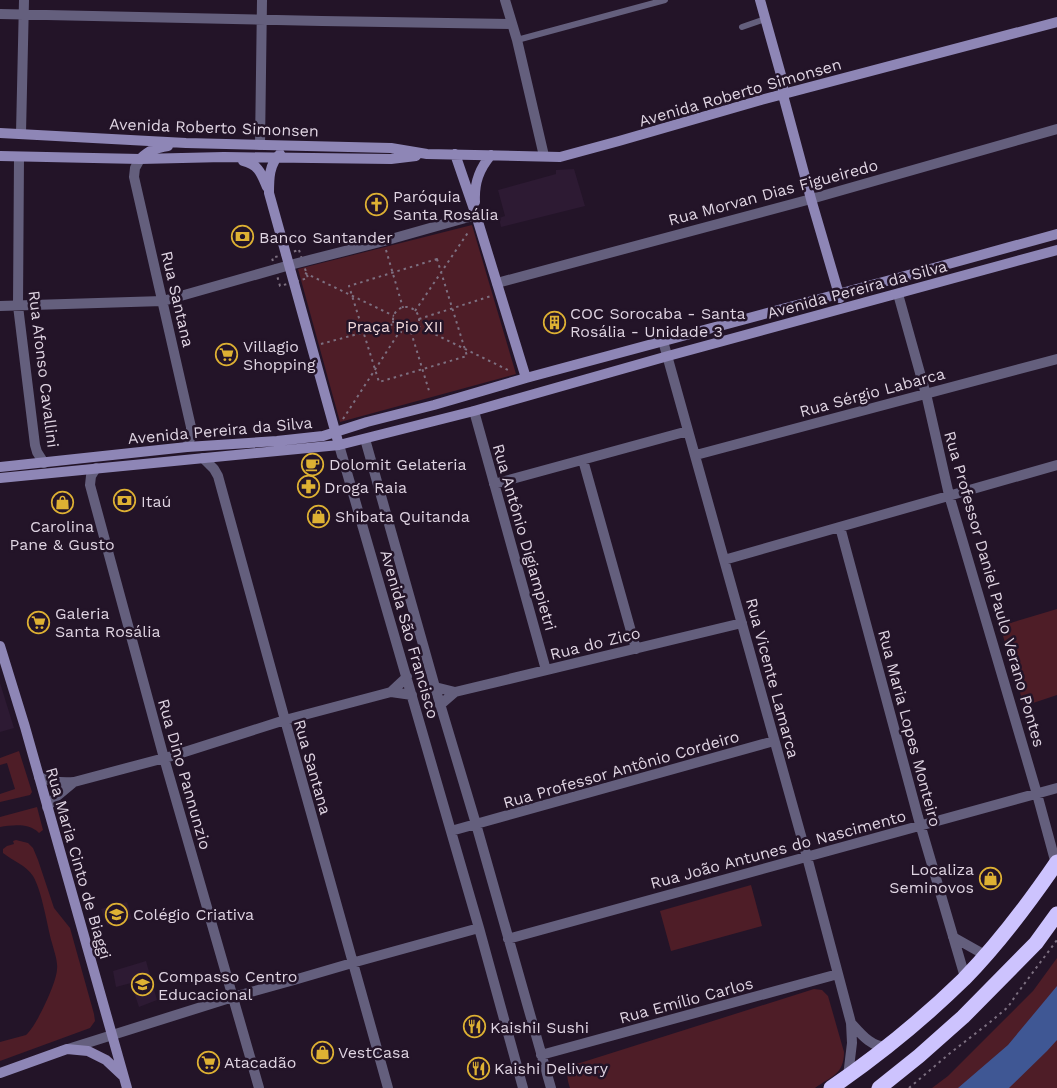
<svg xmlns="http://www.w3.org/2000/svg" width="1057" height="1088" font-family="'Work Sans',sans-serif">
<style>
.built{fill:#2d1a33}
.green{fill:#4e1d27}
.water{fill:#3f5794}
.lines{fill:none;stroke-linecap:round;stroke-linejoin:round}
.path{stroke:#7d7081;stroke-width:2;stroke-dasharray:2.5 4;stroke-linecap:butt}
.lane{stroke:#645f7d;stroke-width:6}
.street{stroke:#645f7d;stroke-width:10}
.secondary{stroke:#8e86b6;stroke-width:10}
.highway{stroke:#cdc3fe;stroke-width:15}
.labels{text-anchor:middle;stroke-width:5;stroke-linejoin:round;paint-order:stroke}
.street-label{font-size:16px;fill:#dfd4e2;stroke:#231428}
.poi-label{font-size:16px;fill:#dfd4e2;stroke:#231428;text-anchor:start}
.park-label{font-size:16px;fill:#f0d8da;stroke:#231428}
</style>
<rect width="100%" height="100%" fill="#231428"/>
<!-- built -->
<path class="built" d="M574,169L585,206L501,227L499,218L505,216L498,190L556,174V170Z
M0,683L14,728L0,732Z
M127,902L132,919L107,925L101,909Z
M146,961L157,1000L139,1007L131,983L116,987L113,971Z"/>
<!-- green -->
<path class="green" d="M472,225L516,374L340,422L298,269Z
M1057,609V695L1024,706L1000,626Z
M19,751L32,792L30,795L0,802V794L15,789L7,763L0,765V758Z
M37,807L43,830L39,833C29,823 13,825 0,827V817Z
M16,840L28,843L33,848L38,860L54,908L70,928L94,1014L95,1021L90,1028L0,1061V1042L26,1035C36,1027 57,982 57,969C58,961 54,951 52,943C47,925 42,891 33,876C26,865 13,861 3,853V849L7,846L14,844L13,841Z
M751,885L762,926L671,951L660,911Z
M1057,958V1088H932L948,1076L1033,991Z
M814,989L822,990L828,996L844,1052C844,1074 832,1076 815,1088H570C567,1079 565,1071 573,1064L580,1063Z"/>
<!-- water -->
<path class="water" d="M1057,986V1040L1047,1051L1009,1088H958L1008,1045Z"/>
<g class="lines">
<!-- path -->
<path class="path" d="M299,250L308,278L280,286L272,258Z
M386,250L403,308
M437,259L467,356L379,382L349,286Z
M305,273L394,316
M393 320a13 13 0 1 1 26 0a13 13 0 1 1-26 0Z
M415,311L469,231
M419,319L491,296
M418,326L510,371
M411,332L430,394
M321,344L394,324
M343,419L400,331
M909,1088L949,1054L989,1023L1008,1007L1016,995L1057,940"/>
<!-- lane -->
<path class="lane" d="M742,27L765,19
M517,40L665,0"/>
<!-- street -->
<path class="street" d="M505,0L517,40L544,156
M0,14L322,21L511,24
M21,133L24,0
M260,145L262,0
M19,157L18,306L35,445L37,452L44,463
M140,159L135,168L134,177L191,427V436L187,447
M497,283L811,199L1057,129
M898,294L927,398L949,495L1037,794L1056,864
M0,306L163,301L290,265L384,241L476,215
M663,341L807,857L851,1023
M474,411L546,670
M365,439L435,687L476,824L551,1088
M339,445L479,928L523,1088
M696,455L1057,359
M203,458L214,469L218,476L285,720L388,1088
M583,460L636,649
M96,468L91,476L90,485L164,758L259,1088
M494,484L688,431
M840,527L918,817L965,977
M724,560L1057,465
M407,677L391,692L412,695
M435,687L455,692L440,705
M455,692L742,623
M39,777C51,782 61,783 74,782L172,756L285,720L391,692
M47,807L56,797L74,782
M451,831L774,741
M953,937L985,955
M508,939L1057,788
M68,1049L233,997L294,980L359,961L479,928
M541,1055L838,974
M848,1076L852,1043L851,1023C861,1034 871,1047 887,1047"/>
<!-- secondary -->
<path class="secondary" d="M760,0L783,82V95L811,199L840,298
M0,133L186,143L391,148L427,154L560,157L619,141L761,100L1057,22
M280,154C269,164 269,179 269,193L339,445
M455,154L476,215L526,378
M0,156L140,159L224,157L391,159L416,156
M140,159C149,150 156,148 168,146
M243,161C259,165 261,173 267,187
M475,202C474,183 479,169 491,155
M0,467L187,447L277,441L323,436L367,422L434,405L526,378L894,279L1057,234
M0,478L339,445L474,411L668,356L1057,250
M0,646L25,727L127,1088
M0,1073L67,1049L88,1051L106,1060L122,1075"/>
<!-- highway -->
<path class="highway" d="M831,1088C879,1055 923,1019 964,979C999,943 1029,903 1057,862
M879,1088L919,1056L963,1017L1036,943L1057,914"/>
</g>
<!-- icons -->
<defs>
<symbol id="church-ring" viewBox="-11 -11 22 22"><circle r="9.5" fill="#231428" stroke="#deb133" stroke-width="1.5"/><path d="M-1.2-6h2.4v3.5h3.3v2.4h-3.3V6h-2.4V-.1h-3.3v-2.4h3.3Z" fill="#deb133"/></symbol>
<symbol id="bank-ring" viewBox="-11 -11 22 22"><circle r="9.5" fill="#231428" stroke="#deb133" stroke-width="1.5"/><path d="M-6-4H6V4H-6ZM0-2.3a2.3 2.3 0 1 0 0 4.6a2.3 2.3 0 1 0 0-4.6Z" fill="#deb133"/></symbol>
<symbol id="building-ring" viewBox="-11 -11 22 22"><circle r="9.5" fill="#231428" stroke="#deb133" stroke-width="1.5"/><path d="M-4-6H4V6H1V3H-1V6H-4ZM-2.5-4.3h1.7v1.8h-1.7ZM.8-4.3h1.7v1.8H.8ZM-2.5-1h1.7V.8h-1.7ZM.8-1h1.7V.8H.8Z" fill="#deb133"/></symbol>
<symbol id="supermarket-ring" viewBox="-11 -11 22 22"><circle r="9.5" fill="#231428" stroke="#deb133" stroke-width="1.5"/><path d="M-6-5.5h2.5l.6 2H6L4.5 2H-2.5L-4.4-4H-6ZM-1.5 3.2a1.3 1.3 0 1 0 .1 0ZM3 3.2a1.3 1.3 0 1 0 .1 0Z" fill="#deb133"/></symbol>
<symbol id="cafe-ring" viewBox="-11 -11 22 22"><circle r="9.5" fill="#231428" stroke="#deb133" stroke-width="1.5"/><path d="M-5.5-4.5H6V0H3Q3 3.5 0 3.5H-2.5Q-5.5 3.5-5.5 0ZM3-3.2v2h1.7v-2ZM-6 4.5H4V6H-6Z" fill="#deb133"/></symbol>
<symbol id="pharmacy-ring" viewBox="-11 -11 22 22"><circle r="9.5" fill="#231428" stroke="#deb133" stroke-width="1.5"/><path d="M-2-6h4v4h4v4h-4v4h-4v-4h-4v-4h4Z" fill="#deb133"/></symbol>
<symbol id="shop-ring" viewBox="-11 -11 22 22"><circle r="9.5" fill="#231428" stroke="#deb133" stroke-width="1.5"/><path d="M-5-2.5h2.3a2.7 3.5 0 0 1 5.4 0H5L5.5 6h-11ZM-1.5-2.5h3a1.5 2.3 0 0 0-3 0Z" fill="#deb133"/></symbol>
<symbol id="school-ring" viewBox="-11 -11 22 22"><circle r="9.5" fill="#231428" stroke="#deb133" stroke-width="1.5"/><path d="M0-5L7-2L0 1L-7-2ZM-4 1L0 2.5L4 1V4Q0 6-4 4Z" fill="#deb133"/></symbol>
<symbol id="restaurant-ring" viewBox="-11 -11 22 22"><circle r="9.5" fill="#231428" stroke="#deb133" stroke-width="1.5"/><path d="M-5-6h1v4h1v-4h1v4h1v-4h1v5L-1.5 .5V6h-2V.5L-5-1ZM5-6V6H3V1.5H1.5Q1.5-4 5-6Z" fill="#deb133"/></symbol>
</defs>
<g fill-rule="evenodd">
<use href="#church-ring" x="364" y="192" width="25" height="25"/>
<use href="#bank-ring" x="230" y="224" width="25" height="25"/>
<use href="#building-ring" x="542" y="310" width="25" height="25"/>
<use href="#supermarket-ring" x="214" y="342" width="25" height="25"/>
<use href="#cafe-ring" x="300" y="452" width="25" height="25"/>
<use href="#pharmacy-ring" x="296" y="474" width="25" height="25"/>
<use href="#bank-ring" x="112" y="488" width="25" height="25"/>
<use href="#shop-ring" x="50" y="490" width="25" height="25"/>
<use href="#shop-ring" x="306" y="504" width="25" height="25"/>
<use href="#supermarket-ring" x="26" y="610" width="25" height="25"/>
<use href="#shop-ring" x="978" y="866" width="25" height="25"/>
<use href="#school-ring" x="104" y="902" width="25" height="25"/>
<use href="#school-ring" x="130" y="972" width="25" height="25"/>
<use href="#restaurant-ring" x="462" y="1014" width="25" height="25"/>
<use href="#shop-ring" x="310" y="1040" width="25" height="25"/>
<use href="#supermarket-ring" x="196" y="1050" width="25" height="25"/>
<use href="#restaurant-ring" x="466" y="1056" width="25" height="25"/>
</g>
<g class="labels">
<!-- street labels -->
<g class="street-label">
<text transform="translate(740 92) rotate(-16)" y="6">Avenida Roberto Simonsen</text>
<text transform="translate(214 127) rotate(2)" y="6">Avenida Roberto Simonsen</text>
<text transform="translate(773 192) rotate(-15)" y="6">Rua Morvan Dias Figueiredo</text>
<text transform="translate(857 289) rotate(-15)" y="6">Avenida Pereira da Silva</text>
<text transform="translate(178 299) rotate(77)" y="6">Rua Santana</text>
<text transform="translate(44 369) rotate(83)" y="6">Rua Afonso Cavallini</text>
<text transform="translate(872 392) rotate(-15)" y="6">Rua Sérgio Labarca</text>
<text transform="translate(220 430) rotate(-5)" y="6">Avenida Pereira da Silva</text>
<text transform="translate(525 537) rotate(74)" y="6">Rua Antônio Digiampietri</text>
<text transform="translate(995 589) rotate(74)" y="6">Rua Professor Daniel Paulo Verano Pontes</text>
<text transform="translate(410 634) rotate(74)" y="6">Avenida São Francisco</text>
<text transform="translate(595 643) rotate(-14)" y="6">Rua do Zico</text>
<text transform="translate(773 678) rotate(75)" y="6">Rua Vicente Lamarca</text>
<text transform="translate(910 728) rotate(75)" y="6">Rua Maria Lopes Monteiro</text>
<text transform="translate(313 767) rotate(74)" y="6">Rua Santana</text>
<text transform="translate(621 769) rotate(-16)" y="6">Rua Professor Antônio Cordeiro</text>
<text transform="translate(185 774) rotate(74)" y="6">Rua Dino Pannunzio</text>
<text transform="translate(778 849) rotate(-15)" y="6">Rua João Antunes do Nascimento</text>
<text transform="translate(79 863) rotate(74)" y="6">Rua Maria Cinto de Biaggi</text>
<text transform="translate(686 1000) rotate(-15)" y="6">Rua Emílio Carlos</text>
</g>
<!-- poi labels -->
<g class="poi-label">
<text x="393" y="202">Paróquia<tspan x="393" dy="18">Santa Rosália</tspan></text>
<text x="259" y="243">Banco Santander</text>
<text x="570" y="319">COC Sorocaba - Santa<tspan x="570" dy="18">Rosália - Unidade 3</tspan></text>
<text x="243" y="352">Villagio<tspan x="243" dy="18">Shopping</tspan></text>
<text x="329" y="470">Dolomit Gelateria</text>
<text x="324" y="493">Droga Raia</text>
<text x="141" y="507">Itaú</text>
<text x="335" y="522">Shibata Quitanda</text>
<text x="62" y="532" text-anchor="middle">Carolina<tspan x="62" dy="18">Pane &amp; Gusto</tspan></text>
<text x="55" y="619">Galeria<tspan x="55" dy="18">Santa Rosália</tspan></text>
<text x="974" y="875" text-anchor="end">Localiza<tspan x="974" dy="18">Seminovos</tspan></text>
<text x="133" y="920">Colégio Criativa</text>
<text x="158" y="982">Compasso Centro<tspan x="158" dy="18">Educacional</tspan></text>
<text x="490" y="1033">KaishiI Sushi</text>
<text x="338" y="1058">VestCasa</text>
<text x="224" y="1068">Atacadão</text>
<text x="494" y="1074">Kaishi Delivery</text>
</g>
<!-- park labels -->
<g class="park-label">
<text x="395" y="332">Praça Pio XII</text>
</g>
</g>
</svg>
